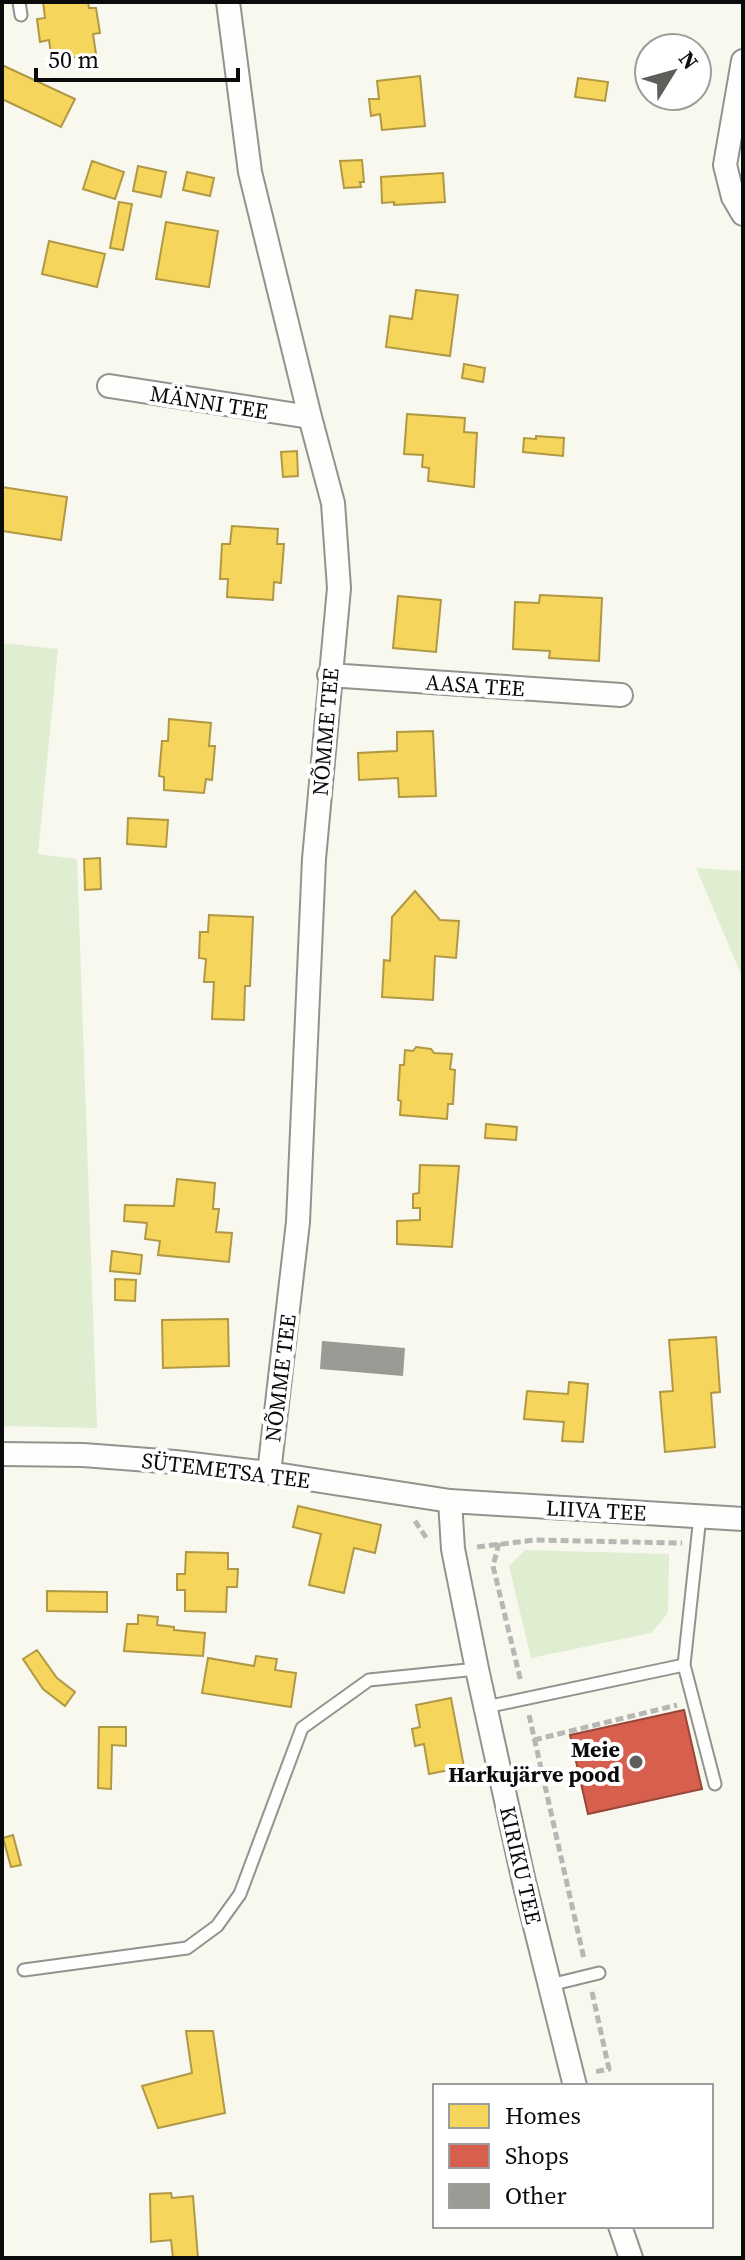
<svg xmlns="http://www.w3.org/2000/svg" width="745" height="2260" font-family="'Source Serif 4',serif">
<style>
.green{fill:#dfedd1}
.homes{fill:#f6d55c;stroke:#b09844;stroke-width:2}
.shops{fill:#d6604d;stroke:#994639;stroke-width:2}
.building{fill:#9c9a95}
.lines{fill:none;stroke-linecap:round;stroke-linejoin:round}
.lane-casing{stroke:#92928e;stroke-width:15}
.street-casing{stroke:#92928e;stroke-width:26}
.path{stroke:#b7b7b5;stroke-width:5;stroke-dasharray:8 4;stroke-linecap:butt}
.lane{stroke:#fefefd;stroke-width:11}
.street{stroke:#fefefd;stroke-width:22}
.poi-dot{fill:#5e5e5b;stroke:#fff;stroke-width:3}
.labels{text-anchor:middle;stroke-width:8;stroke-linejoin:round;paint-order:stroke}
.street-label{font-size:22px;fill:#0b0b0b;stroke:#fff}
.poi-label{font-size:22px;font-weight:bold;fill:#0b0b0b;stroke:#fff;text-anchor:end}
</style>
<rect width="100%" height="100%" fill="#f9f8ef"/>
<!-- green -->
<path class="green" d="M2,643L58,649L38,854L77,859L97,1428L2,1426Z
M696,868L743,871V979Z
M525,1550L669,1554L668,1613L651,1633L531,1658L509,1566Z"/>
<!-- homes -->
<path class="homes" d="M43,2H88L89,8H96L100,33L93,34L96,54L52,61L49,40L40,42L37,19L45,18Z
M2,65L75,99L61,127L2,99Z
M420,76L425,126L382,130L380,114L371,116L369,99H379L377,81Z
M578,78L608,82L605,101L575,97Z
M362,160L364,182H360L361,187L344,188L340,161Z
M92,161L124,172L115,199L83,189Z
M138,166L166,172L161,197L133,191Z
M187,172L214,178L210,196L183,190Z
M443,173L445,202L394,205V202L382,203L381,177Z
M119,202L132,204L123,250L110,248Z
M166,222L218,231L209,287L156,279Z
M49,241L105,254L97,287L42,274Z
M416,290L458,295L450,356L386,347L390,316L412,319Z
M464,364L485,368L483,382L462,378Z
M407,414L465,418L464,432L477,433L474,487L428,481L429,468L422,467L423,455L404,454Z
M536,436L564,438L563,456L523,452L524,438L536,439Z
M297,451L298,476L283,477L281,452Z
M2,487L67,497L61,540L2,531Z
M232,526L278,529L277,544H284L281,583L274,582L273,600L227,597L228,579H220L222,544H230Z
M540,595L602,598L599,661L549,658L550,651L513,649L515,602L539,603Z
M398,596L441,600L436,652L393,648Z
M169,719L211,723L209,746H215L212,780L206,779L204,793L164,790V777L159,776L162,741H168Z
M433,731L436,796L399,797L398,778L359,780L358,753L397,751V732Z
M128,818L168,820L166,847L127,844Z
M100,858L101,889L85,890L84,859Z
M415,891L440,920L459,921L456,958L435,956L433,1000L382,997L384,960L390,961L392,917Z
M209,915L253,917L250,986H245L244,1020L212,1019L214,982H204L206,959L199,958L200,932H208Z
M416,1047L431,1049L434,1053L452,1054L450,1069L455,1070L453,1104H448L447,1119L400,1115L401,1101L398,1100L400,1065H404L405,1050L413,1051Z
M486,1124L517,1127L516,1140L485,1138Z
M420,1165L459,1166L452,1247L397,1244V1221L420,1220V1208H413V1194L419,1193Z
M177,1179L215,1183L213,1209H219L216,1232L232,1233L229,1262L158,1255L160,1241L145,1239L147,1223L124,1221L125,1205L174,1206Z
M112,1251L142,1255L140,1274L110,1271Z
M115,1279L136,1280L135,1301L115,1300Z
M228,1319L229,1366L163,1368L162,1320Z
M716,1337L720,1392L711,1393L715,1447L665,1452L660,1392L673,1391L669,1340Z
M569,1382L588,1384L583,1442L562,1441L564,1422L524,1419L527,1391L568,1394Z
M298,1506L381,1525L375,1553L354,1548L344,1593L309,1585L321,1534L293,1527Z
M186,1552L228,1553V1569H238L237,1587H227L226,1612L185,1611V1590H177V1574H185Z
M47,1591L107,1592V1612L47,1611Z
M138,1615L158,1617L157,1625L174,1627V1630L205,1633L203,1656L124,1651L127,1624H138Z
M37,1650L57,1678L75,1692L65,1706L43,1689L23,1659Z
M256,1656L277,1659L275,1670L296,1673L291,1707L202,1693L208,1658L254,1666Z
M451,1698L464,1767L429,1774L424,1744L415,1746L412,1729L420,1727L416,1705Z
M99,1727H126V1746L112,1745L111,1789L98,1788Z
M13,1835L21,1865L11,1867L3,1838Z
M186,2031H213L225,2113L158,2128L142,2086L192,2073Z
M171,2193L172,2198L193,2196L198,2258H173L171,2240L151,2242L150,2194Z"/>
<!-- shops -->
<path class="shops" d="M684,1710L702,1789L588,1814L570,1735Z"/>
<!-- building -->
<path class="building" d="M322,1341L405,1348L403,1376L320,1369Z"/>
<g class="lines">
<defs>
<path id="lane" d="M19,2L21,15
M684,1665L715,1784
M486,1707L684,1665L700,1516
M24,1970L187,1948L217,1926L240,1894L302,1728L369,1680L477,1669
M550,1985L599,1973"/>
<path id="street" d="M228,2L250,172L310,417L333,503L339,588L314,859L298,1222L269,1473
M743,61L725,165L733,197L743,214
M109,386L310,417
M329,675L621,695
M2,1454L83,1455L175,1462L269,1473L450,1501L743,1519
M450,1501L453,1549L477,1669L524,1882L575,2086
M620,2226L631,2258"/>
</defs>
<!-- lane casing -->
<use href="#lane" class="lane-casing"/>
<!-- street casing -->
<use href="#street" class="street-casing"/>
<!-- path -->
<path class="path" d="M415,1521L427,1539
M499,1543L493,1566L521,1682
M477,1547L535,1540L682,1543
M529,1715L584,1959
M534,1740L677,1705
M592,1992L609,2069L594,2072"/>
<!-- lane -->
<use href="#lane" class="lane"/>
<!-- street -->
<use href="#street" class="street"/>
</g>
<!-- markers -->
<circle class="poi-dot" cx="636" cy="1762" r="8"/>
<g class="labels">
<!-- street labels -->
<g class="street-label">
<text transform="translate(209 402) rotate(9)" y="8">MÄNNI TEE</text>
<text transform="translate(475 685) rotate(4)" y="8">AASA TEE</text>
<text transform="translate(325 732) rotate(-85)" y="8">NÕMME TEE</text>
<text transform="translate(280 1378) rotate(-83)" y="8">NÕMME TEE</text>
<text transform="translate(226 1470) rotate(7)" y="8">SÜTEMETSA TEE</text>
<text transform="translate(596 1510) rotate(3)" y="8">LIIVA TEE</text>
<text transform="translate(521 1865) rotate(77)" y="8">KIRIKU TEE</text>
</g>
<!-- poi labels -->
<g class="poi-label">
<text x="620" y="1757">Meie<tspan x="620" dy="25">Harkujärve pood</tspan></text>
</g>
</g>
<!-- border -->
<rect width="745" height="2260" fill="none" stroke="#0b0b0b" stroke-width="8"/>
<!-- legend -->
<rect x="433" y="2084" width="280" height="144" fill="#ffffff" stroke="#9d9d9d" stroke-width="2"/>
<rect x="449" y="2104" width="40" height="24" fill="#f6d55c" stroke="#9d9d9d" stroke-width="2"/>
<text x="505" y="2124" font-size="24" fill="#0b0b0b">Homes</text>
<rect x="449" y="2144" width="40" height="24" fill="#d6604d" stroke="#9d9d9d" stroke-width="2"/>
<text x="505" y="2164" font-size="24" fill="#0b0b0b">Shops</text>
<rect x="449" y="2184" width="40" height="24" fill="#9c9a95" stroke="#9d9d9d" stroke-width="2"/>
<text x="505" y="2204" font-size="24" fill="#0b0b0b">Other</text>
<!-- north arrow -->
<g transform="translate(673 72) rotate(53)"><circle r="38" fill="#ffffff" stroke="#9d9d9d" stroke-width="2"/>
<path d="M0-6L14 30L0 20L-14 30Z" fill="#5e5e5b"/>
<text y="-12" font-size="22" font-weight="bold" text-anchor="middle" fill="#0b0b0b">N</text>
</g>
<!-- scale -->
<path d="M36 68v12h202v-12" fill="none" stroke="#0b0b0b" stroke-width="4"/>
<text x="48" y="68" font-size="24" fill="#0b0b0b" stroke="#ffffff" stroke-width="6" paint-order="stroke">50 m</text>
</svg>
